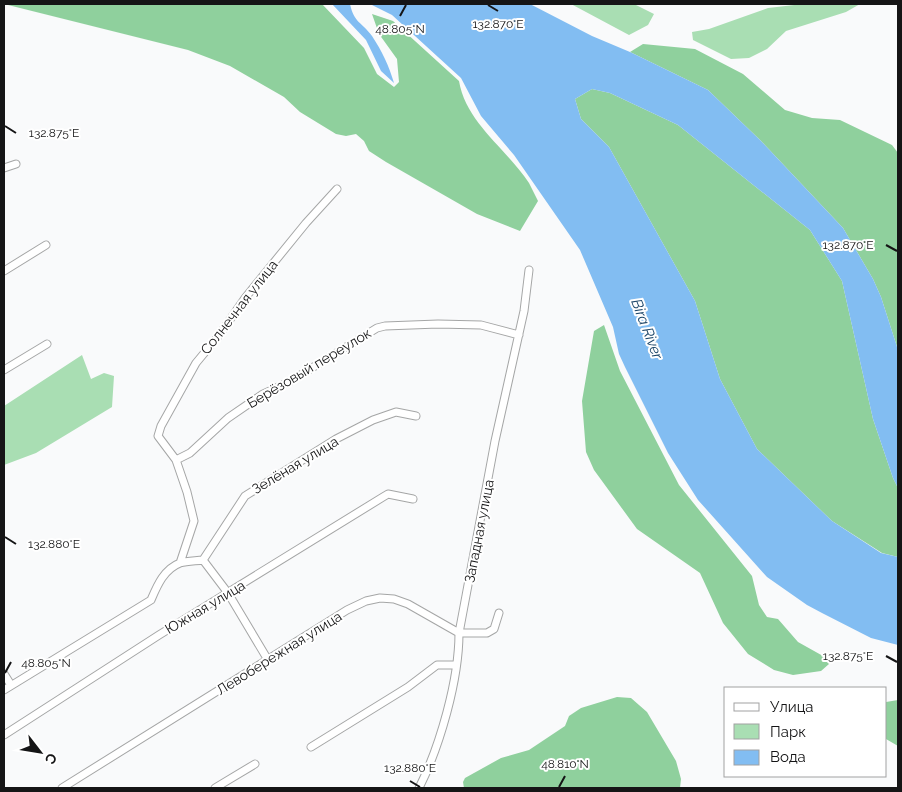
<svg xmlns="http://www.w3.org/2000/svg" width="902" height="792" font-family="Raleway,sans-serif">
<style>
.green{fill:#a9deb3}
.forest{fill:#8fd09d}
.water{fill:#82bdf2}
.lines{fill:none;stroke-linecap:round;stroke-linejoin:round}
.minor-casing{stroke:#a5a6a6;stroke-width:9}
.minor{stroke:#fff;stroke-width:7}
.ticks{fill:none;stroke:#151516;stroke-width:2}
.labels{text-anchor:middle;stroke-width:4;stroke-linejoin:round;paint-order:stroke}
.street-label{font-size:14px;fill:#151516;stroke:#fff}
.water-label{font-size:15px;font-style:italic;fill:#1a4467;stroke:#fff}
.ticks-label{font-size:12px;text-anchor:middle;fill:#151516;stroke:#fff;stroke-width:4;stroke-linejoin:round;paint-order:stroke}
</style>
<rect width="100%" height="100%" fill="#f9fafb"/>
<!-- green -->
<path class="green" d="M571,4H634L654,14L648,25L629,35Z
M803,4H860L846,12L786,31L767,49L749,58L731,59L693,40L692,32L709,29L768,8Z
M82,355L91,379L104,373L114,376L112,407L36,453L4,465V406Z"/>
<!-- forest -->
<path class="forest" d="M4,4H322L364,48L377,74L394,87L399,82L397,59L379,34L372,14L393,21L459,81C466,123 507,149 529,183C532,189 535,195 538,201L520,231L477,214L386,162L369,151L364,141L356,134L346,136L336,134L300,112L284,97L230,66L188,50Z
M643,44L695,49L743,74L785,110L812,118L840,120L892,145L898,153V350L881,297L873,279L843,228L760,140L708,90L630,52Z
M592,89L610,93L678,125L810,230L842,281L873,419L893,478L898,488V557L882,553L832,521L757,449L720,379L695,301L609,147L581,119L575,99Z
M604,325L620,371L679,485L752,576L759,605L767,617L778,619L798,642L823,656L829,664L821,671L793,675L774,670L748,654L723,623L700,573L637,529L594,470L586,452L582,401L594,331Z
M617,697L631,698L647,712L676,761L681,779L680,788H464L463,782L465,778L501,758L529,750L565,726L569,716L581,708Z
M898,700V746L886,739V702Z"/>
<!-- water -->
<path class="water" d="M332,4H350C354,23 362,22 372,36C382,51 389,66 394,83L381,71L366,40Z
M370,4H530L592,36L630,52L708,90L760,140L843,228L873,279L881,297L898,350V488L893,478L873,419L842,281L810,230L678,125L610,93L592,89L575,99L581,119L609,147L695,301L720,379L757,449L832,521L881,553L898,557V645L871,638L822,613L807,605L767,577L698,500L668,453L625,367L619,354L613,327L580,250L514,155L481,116L461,78L392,15Z"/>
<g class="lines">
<defs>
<path id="minor" d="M4,168L16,164
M4,271L46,245
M4,370L47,344
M176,460L190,453L228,418L263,394L289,382L377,328L385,326L438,324L481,325L519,335
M203,560L245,496L336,439L373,420L396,412L416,416
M203,560L228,593L268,660
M180,563L194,521L187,492L176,460L158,436L161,426L196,363L220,334L245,298L306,223L337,189
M4,674L11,685
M4,690L151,600C157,586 164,569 180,563C187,561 196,561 203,560
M4,735L159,635L383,497L388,494L413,499
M311,747L408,687L437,665H456
M62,788L347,610L366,601L380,598L394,599L408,604L459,633H487L494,629L499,613
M215,788L255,764
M419,788C440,746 459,680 459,633L495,441L524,311L529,270"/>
</defs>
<!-- minor casing -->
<use href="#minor" class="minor-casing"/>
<!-- minor -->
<use href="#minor" class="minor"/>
</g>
<!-- ticks -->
<path class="ticks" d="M488,5L498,11M400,16L406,5M5,126L16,133M886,245L897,251M5,537L16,544M886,656L897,662M5,673L11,662M410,781L420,787M559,787L565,776"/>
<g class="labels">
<!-- street labels -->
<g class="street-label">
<text transform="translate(239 307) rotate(-52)" y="5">Солнечная улица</text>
<text transform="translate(309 368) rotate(-31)" y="5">Берёзовый переулок</text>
<text transform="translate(295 465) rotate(-31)" y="5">Зелёная улица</text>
<text transform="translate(479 531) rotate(-79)" y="5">Западная улица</text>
<text transform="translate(205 607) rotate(-31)" y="5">Южная улица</text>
<text transform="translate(279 653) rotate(-32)" y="5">Левобережная улица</text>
</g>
<!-- water labels -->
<g class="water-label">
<text transform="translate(647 329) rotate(69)" y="5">Bira River</text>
</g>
</g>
<g class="ticks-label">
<text x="498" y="28">132.870°E</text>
<text x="400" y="33">48.805°N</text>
<text x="54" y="137">132.875°E</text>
<text x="848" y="249">132.870°E</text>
<text x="54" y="548">132.880°E</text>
<text x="848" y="660">132.875°E</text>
<text x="46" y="667">48.805°N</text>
<text x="565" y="768">48.810°N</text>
<text x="410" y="772">132.880°E</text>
</g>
<!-- border -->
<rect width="902" height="792" fill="none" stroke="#151516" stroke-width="10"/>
<!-- legend -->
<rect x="724" y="687" width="162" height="90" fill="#ffffff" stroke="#a1a1a2"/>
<rect x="734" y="703" width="25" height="8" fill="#ffffff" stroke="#a1a1a2"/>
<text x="770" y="712" font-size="15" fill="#151516">Улица</text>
<rect x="734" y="724" width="25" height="15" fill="#a9deb3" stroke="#a1a1a2"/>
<text x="770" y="737" font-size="15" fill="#151516">Парк</text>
<rect x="734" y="750" width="25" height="15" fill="#82bdf2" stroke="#a1a1a2"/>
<text x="770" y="762" font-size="15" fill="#151516">Вода</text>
<!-- north arrow -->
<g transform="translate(40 752) rotate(121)" stroke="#ffffff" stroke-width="4" paint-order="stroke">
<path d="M0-4L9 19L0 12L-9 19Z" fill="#151516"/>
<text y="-8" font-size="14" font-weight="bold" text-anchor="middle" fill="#151516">С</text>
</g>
</svg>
